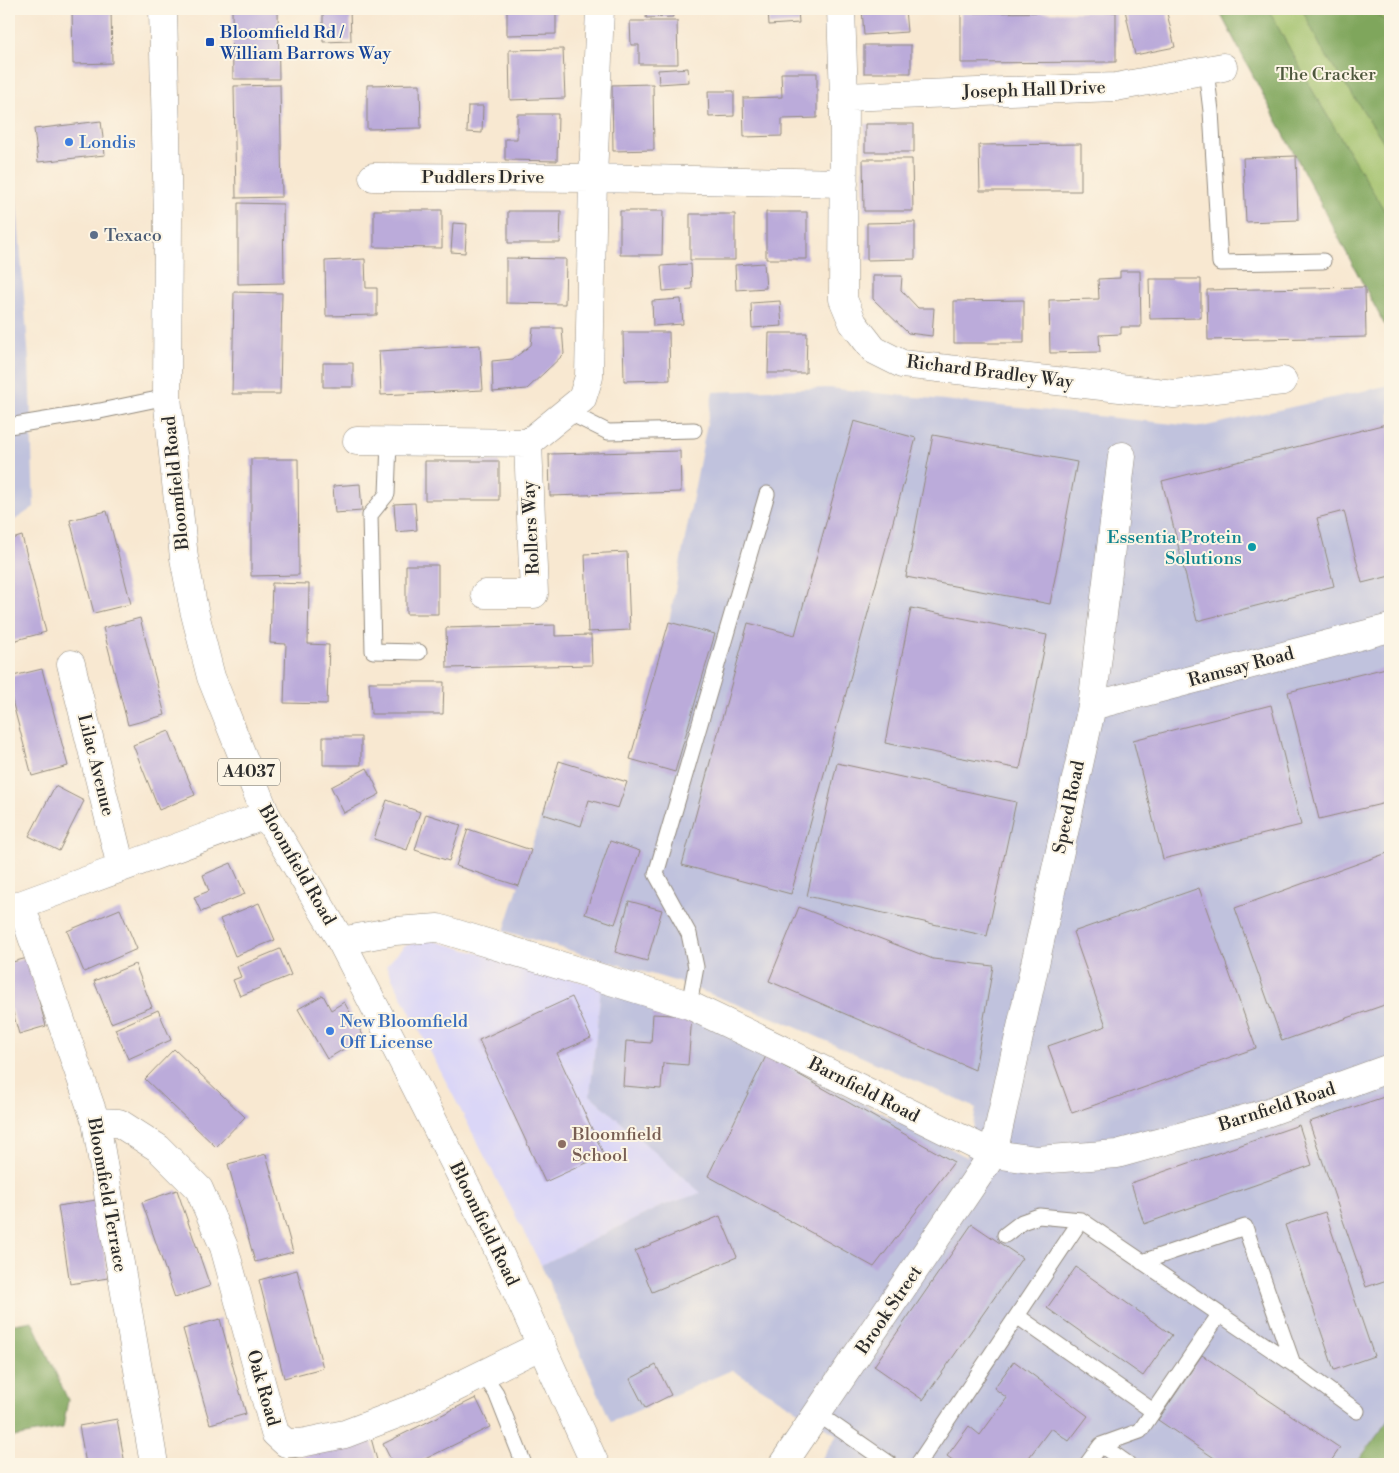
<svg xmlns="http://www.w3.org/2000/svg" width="1399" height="1473" viewBox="0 0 1399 1473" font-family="'Libre Bodoni',serif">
  <rect width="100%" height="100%" fill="#fcf5e5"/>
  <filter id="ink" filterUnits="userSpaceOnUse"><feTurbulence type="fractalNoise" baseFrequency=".02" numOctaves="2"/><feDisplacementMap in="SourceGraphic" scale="10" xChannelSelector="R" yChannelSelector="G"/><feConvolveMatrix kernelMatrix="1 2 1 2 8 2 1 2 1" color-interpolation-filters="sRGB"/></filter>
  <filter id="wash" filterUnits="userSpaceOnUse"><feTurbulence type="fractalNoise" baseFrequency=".0096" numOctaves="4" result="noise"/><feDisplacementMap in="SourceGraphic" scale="20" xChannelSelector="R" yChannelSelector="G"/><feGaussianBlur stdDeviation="1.12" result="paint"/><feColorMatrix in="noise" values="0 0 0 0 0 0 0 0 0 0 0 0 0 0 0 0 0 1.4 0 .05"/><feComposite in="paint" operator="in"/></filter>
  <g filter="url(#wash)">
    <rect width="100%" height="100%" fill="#f8e8d1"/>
    <path fill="#dad6f7" d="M428 939 601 987 590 1095 702 1193 662 1206 541 1265 386 966 404 946Z"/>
    <path fill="#c0c2dd" d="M9 99 29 361 34 507 9 524Z
      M1390 385V1418L1355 1464H818L837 1435 732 1370 611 1422 541 1265 662 1206 701 1193 590 1095 601 987 701 1020 967 1157 976 1108 784 1022 678 982 504 931 559 761 627 782 630 759 669 622 713 392 829 388 1202 427Z"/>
    <path fill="#9fbf68" stroke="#65754a" d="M1218 9H1390V335Z"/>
    <path fill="#7fa65c" stroke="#556844" d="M1218 9H1268L1315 95 1390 220V335Z
      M1302 9H1368L1390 24V151L1323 51Z
      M32 1321 68 1400 63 1428 9 1438V1325Z
      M1390 1418V1464H1355H1356Z"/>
    <g id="blocks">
      <path fill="#bbabda" d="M72 9H111L112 63 73 64Z
        M232 9H278L279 79H233Z
        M323 9H350L351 41 323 42Z
        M507 9H556V34L507 35Z
        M647 9H672L673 17 646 18Z
        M768 9H798L799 23 769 25Z
        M862 9H905L907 32 864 35Z
        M1129 9H1166L1175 47 1135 55 1125 10Z
        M1116 12V62L961 63V13Z
        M630 21H677L678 64H639V45H631Z
        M864 45H911V73H864Z
        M563 49 565 98 510 100 509 50Z
        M688 68 689 82 659 84 658 70Z
        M781 73H817V118L782 119V136L744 137 743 98 782 97Z
        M420 84 421 128 367 129V85Z
        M653 84 654 150 613 151 612 85Z
        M280 85 282 197 236 198 234 86Z
        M708 91H734V116L709 117Z
        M468 106H483L482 133 467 132Z
        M517 114H558L557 161 505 160V139H517Z
        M101 121 105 155 38 162 34 129Z
        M865 124H914V152H865Z
        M1081 144V191H980L979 145Z
        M1296 156 1298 220 1246 222 1243 158Z
        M863 159H912L913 211H864Z
        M238 203 283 204 284 283 238 284Z
        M374 210H442V248L374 247Z
        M508 211H561L560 243H508Z
        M620 211H663L662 255H620Z
        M766 212H807V259H766Z
        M690 214H735V260H690Z
        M915 222V259L867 260V223Z
        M453 223 467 224 465 253 451 252Z
        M506 258 566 259 565 304 506 303Z
        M365 259 366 288H377V315L326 316 325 261Z
        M764 263 766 288 736 290 735 265Z
        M691 264 692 289 663 291 661 266Z
        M1120 271H1140L1141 327H1121V334L1099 335 1100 352 1050 353 1049 300 1099 299 1098 279 1120 278Z
        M873 276H902L901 290 918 308H934L932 336 908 333 873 299Z
        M1149 279H1201V318L1150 319Z
        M1365 287 1366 337 1208 340 1207 290Z
        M234 292 282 293 280 394H232Z
        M681 299 683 324 653 326 652 301Z
        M1024 300V343H954V301Z
        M780 301 782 326 752 328 751 303Z
        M533 328H562L564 354 527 389 493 392 492 361 513 359 531 345Z
        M623 332H669L670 380 624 381Z
        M769 333H807L806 373H768Z
        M480 345 483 390 381 395 379 351Z
        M323 363H353V387H323Z
        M854 421 916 438 791 894 682 865 748 623 795 635Z
        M1390 423V576L1362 583 1344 511 1317 518 1334 586 1197 621 1162 481Z
        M933 435 1077 462 1050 604 906 577Z
        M680 451 681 492 550 496 549 454Z
        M251 459H298L299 575 251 576Z
        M425 461H499V500H425Z
        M360 484 362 511 335 513 333 486Z
        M415 503 417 530 396 532 394 504Z
        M107 511 131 604 94 613 70 520Z
        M22 536 46 632 9 642V540Z
        M627 552 630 630 588 632 585 554Z
        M406 565H438V614H406Z
        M272 583 309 584 308 644 329 645 327 704 284 703 286 644 270 643Z
        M911 608 1047 635 1020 769 885 743Z
        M140 618 165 715 128 725 103 628Z
        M669 622 715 634 675 772 630 759Z
        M555 625V636L591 635 592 665 447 668 446 628Z
        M1390 667V802L1319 819 1288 692Z
        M42 669 68 766 32 776 9 689V677Z
        M369 682H444L443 714H371Z
        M1271 705 1301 825 1163 859 1133 740Z
        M169 731 195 795 159 810 133 745Z
        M323 737H361V765H323Z
        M559 761 627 782 618 808 589 800 581 826 543 814Z
        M837 763 1016 802 987 936 807 896Z
        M367 768 380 794 344 813 331 787Z
        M55 786 84 801 59 851 29 836Z
        M387 800 420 812 407 850 374 839Z
        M426 814 461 825 449 861 415 850Z
        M468 829 531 850 519 886 456 866Z
        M610 841 640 851 615 924 585 914Z
        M1390 852V1003L1282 1041 1235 908Z
        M231 863 245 894 201 912 194 897 209 891 203 875Z
        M1199 888 1256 1048 1072 1113 1048 1046 1106 1026 1073 932Z
        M629 901 662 910 647 961 615 952Z
        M259 903 275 940 235 956 220 919Z
        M799 907 933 959 993 966 975 1070 769 981Z
        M120 909 137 949 84 972 67 931Z
        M280 949 291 975 240 996 233 980 241 977 237 967Z
        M27 958 46 1026 19 1034 12 1009 9 1010V963Z
        M135 964 152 1007 111 1023 94 981Z
        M323 995 331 1010 344 1002 364 1037 327 1059 298 1009Z
        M572 997 591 1038 557 1053 604 1155 545 1182 479 1040Z
        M158 1010 171 1040 128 1059 115 1029Z
        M653 1014 692 1016 688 1065 663 1063 661 1089 623 1086 626 1041 651 1043Z
        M174 1049 245 1117 216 1147 145 1079Z
        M766 1056 954 1162 874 1267 708 1176Z
        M1390 1095V1279L1366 1287 1309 1122Z
        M1299 1125 1312 1165 1144 1224 1131 1183Z
        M266 1154 293 1252 255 1262 228 1164Z
        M177 1190 210 1286 175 1298 142 1202Z
        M96 1200 108 1278 70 1284 58 1206Z
        M1325 1212 1374 1356 1334 1370 1285 1225Z
        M720 1216 737 1257 652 1292 635 1251Z
        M972 1224 1022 1258 923 1400 874 1366Z
        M1076 1267 1172 1335 1143 1376 1047 1308Z
        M297 1270 323 1368 284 1378 259 1280Z
        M220 1319 246 1414 210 1424 183 1329Z
        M1202 1355 1340 1448 1329 1464H1223L1158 1420Z
        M1014 1361 1088 1416 1069 1441 1051 1428 1024 1464H958L947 1456 969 1426 980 1435 1007 1398 994 1388Z
        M656 1365 671 1395 645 1408 630 1379Z
        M476 1398 490 1427 415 1464H393L383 1444Z
        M117 1419 125 1464H86L79 1426Z
        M371 1438 378 1464H278V1462Z"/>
    </g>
  </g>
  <g filter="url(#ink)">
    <use href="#blocks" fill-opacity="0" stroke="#928a7e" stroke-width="1"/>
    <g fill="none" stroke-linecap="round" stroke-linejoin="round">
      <g stroke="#928a7e" stroke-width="17">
        <path id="lane" d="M1206 70 1211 111 1220 263 1323 261
          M566 411 608 432 694 430
          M9 426 100 411 167 397
          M389 442 387 494 370 515 373 651 419 652
          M689 1005 696 967 689 934 656 874 767 494
          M1005 1235 1022 1222 1039 1216 1081 1220
          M1142 1262 1245 1227 1293 1364
          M1017 1316 1153 1411
          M483 1374 496 1393 524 1464
          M818 1414 890 1464
          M1101 1445 1128 1464
          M918 1464 1081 1220 1293 1364 1357 1411
          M1087 1464 1101 1445 1140 1431 1219 1315"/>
      </g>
      <g stroke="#928a7e" stroke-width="29">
        <path id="street" d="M841 9 844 97 843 299 853 323 874 350 902 364 1174 394 1283 381
          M844 97 1116 87 1223 67
          M373 177 593 178 844 183
          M357 441 528 443 582 399 589 377 593 178 600 9
          M485 594H534L528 443
          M71 664 121 867
          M1092 706 1390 628
          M21 905 96 1122 154 1464
          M9 909 266 815
          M341 941 395 931 438 928 689 1005 789 1053 993 1154 1037 1160 1117 1154 1263 1114 1390 1068
          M96 1122 119 1123 158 1148 199 1189 224 1247 275 1433 286 1443H301L345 1434 416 1407 542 1345
          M783 1464 993 1154 1092 706 1122 456"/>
      </g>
      <g stroke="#928a7e" stroke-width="29">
        <path id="primary" d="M163 9 168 218 167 397 184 558 194 610 211 677 266 815 341 941 416 1087 491 1235 595 1464"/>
      </g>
      <use href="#lane" stroke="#fff" stroke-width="15"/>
      <use href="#street" stroke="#fff" stroke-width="28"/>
      <use href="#primary" stroke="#fff" stroke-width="28"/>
    </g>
  </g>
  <rect fill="#1a4fb4" stroke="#fcf5e5" stroke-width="2" x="205" y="37" width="10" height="10" rx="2.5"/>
  <g fill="#3f7fe0" stroke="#fcf5e5" stroke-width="2">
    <circle cx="69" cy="142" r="5"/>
    <circle cx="330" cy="1031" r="5"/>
  </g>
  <circle fill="#5c6f8a" stroke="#fcf5e5" stroke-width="2" cx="94" cy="235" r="5"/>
  <circle fill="#0f9aa8" stroke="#fcf5e5" stroke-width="2" cx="1252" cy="547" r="5"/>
  <circle fill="#8d6e63" stroke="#fcf5e5" stroke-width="2" cx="562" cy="1144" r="5"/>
  <g text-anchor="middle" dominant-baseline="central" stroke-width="4" stroke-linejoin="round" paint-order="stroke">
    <rect fill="#fcf5e5" stroke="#6a6863" stroke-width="1" x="218" y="758.5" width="62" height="27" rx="4"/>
    <g font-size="16" font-weight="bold" fill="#2b2b2b">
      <text x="249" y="772">A4037</text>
    </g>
    <g font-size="18" fill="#164399" stroke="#fcf5e5" text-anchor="start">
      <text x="220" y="32">Bloomfield Rd /<tspan x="220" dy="21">William Barrows Way</tspan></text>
    </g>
    <g font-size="18" fill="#4e573d" stroke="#fcf5e5">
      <text x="1326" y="74">The Cracker</text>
    </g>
    <g font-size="18" fill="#2b2b2b" stroke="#fcf5e5">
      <text transform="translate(1034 90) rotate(-2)">Joseph Hall Drive</text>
      <text x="483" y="177">Puddlers Drive</text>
      <text transform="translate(990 372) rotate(7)">Richard Bradley Way</text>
      <text transform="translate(176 483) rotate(-96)">Bloomfield Road</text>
      <text transform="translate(531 528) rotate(-93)">Rollers Way</text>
      <text transform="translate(1241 667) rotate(-15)">Ramsay Road</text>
      <text transform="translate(96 765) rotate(76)">Lilac Avenue</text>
      <text transform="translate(1069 807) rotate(-78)">Speed Road</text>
      <text transform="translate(297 865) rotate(60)">Bloomfield Road</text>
      <text transform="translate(864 1090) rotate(27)">Barnfield Road</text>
      <text transform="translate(1277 1107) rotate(-18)">Barnfield Road</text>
      <text transform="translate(107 1195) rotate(80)">Bloomfield Terrace</text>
      <text transform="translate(484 1224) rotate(64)">Bloomfield Road</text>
      <text transform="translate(889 1310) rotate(-56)">Brook Street</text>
      <text transform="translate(263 1388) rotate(74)">Oak Road</text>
    </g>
    <g font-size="18" fill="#366cbe" stroke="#fcf5e5" text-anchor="start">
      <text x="79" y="142">Londis</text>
      <text x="340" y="1021">New Bloomfield<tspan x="340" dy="21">Off License</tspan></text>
    </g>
    <g font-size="18" fill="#4e5e75" stroke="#fcf5e5" text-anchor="start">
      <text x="104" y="235">Texaco</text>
    </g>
    <g font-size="18" fill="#0d838f" stroke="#fcf5e5" text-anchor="end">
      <text x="1242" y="537">Essentia Protein<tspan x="1242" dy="21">Solutions</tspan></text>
    </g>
    <g font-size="18" fill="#785e54" stroke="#fcf5e5" text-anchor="start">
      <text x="572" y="1134">Bloomfield<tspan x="572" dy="21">School</tspan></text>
    </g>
  </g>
  <rect width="1399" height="1473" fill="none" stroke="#fcf5e5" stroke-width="30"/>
</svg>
